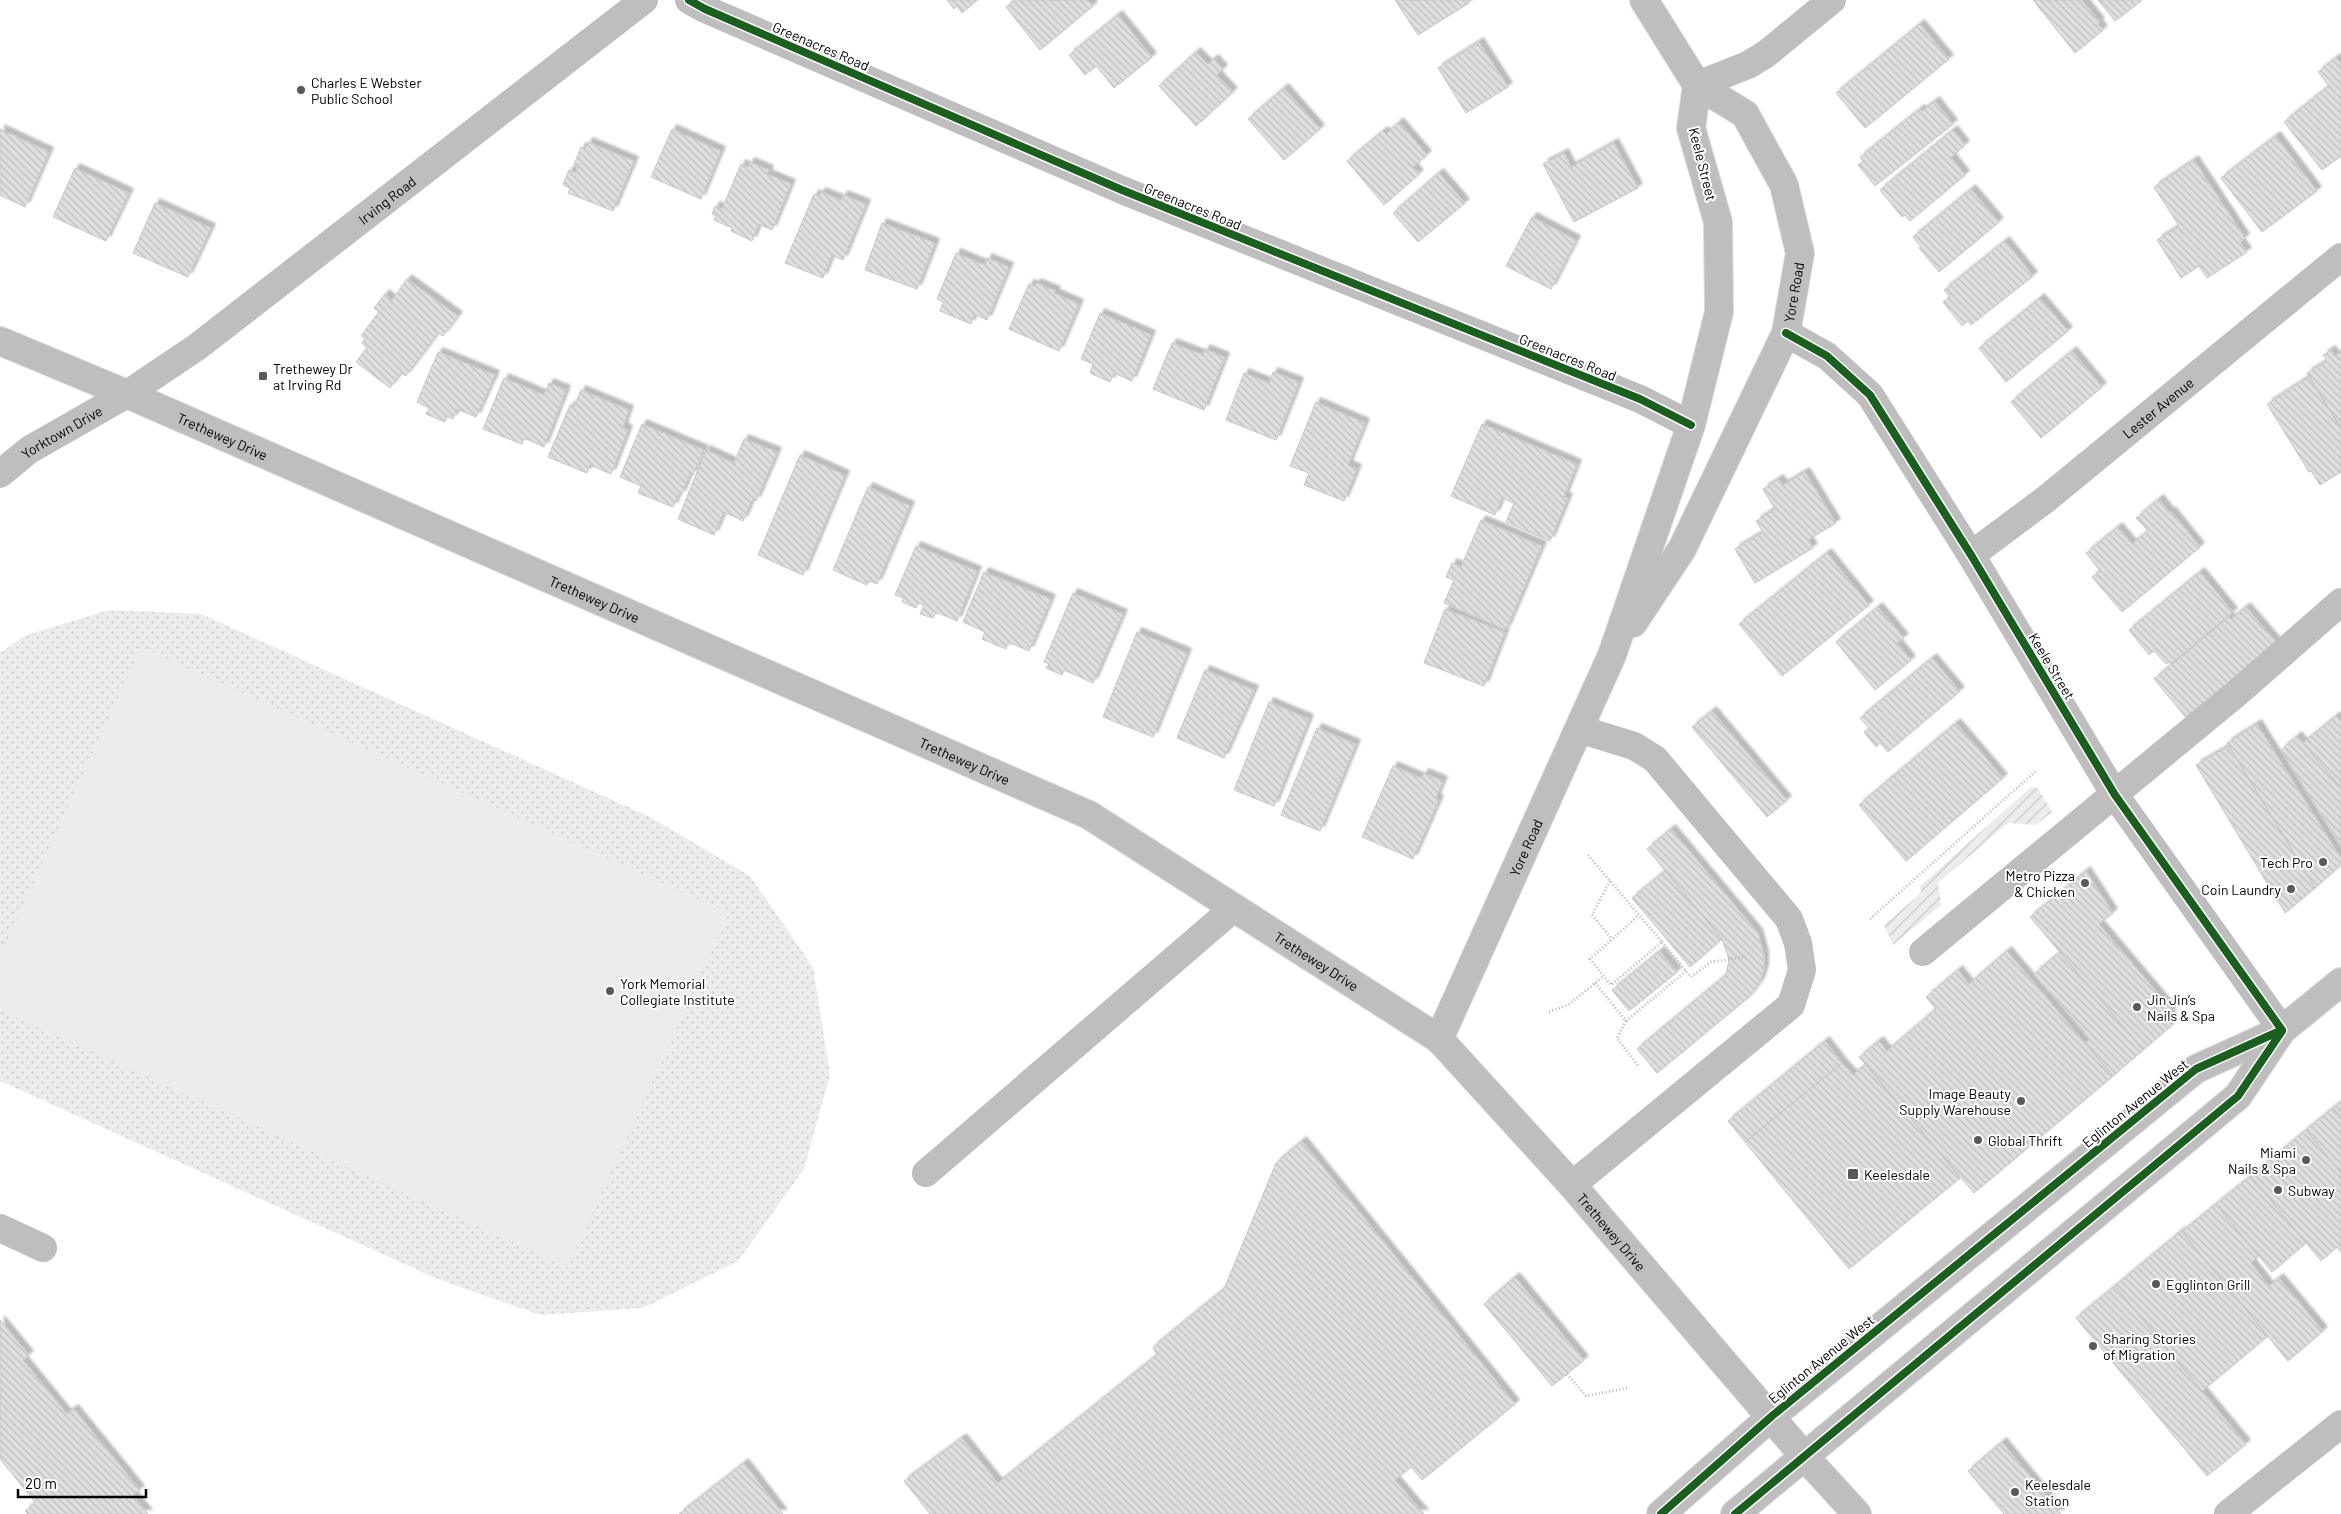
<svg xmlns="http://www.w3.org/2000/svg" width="2341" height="1514" viewBox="0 0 2341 1514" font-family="Barlow,sans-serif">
  <defs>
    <pattern id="grass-dots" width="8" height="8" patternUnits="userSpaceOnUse" patternTransform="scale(1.25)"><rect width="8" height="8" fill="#ececec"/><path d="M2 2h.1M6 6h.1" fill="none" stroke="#c9c9c9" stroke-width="1.8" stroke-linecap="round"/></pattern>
    <pattern id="garden-furrows" width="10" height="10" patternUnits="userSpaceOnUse" patternTransform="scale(1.25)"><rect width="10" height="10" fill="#ececec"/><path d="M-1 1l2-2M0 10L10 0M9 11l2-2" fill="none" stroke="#c9c9c9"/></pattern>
    <pattern id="building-back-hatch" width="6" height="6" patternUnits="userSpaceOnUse" patternTransform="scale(1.25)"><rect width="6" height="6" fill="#dfdfdf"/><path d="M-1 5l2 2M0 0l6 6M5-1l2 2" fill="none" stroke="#bebebe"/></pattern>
    <filter id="shadow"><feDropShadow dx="4.5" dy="-4.5" stdDeviation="1" flood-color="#0004"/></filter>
  </defs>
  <rect width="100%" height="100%" fill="#fff"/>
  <path fill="url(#grass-dots)" d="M110 610 201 614 650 817 750 876 813 967 830 1075 804 1169 738 1261 643 1308 540 1315 440 1280 0 1081V653L26 635Z"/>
  <path fill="url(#garden-furrows)" d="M2031 787 2038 788 2052 812 2036 825 2008 823 1938 883 1941 905 1893 945 1884 925 1921 893 1920 886Z"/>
  <path fill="#ececec" d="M141 647 729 913 568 1267 0 1010V956Z"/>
  <path fill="url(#building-back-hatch)" stroke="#c7c7c7" filter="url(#shadow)" d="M947 0H977L962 13 957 6 954 9Z
    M1015 0H1088L1093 6 1040 50 1006 7Z
    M1395 0H1467L1469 3 1418 35Z
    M2033 0H2082L2100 22 2098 24 2103 30 2075 53Z
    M2098 0H2140L2141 1 2115 21Z
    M1118 15 1152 57 1114 88 1096 66 1085 75 1069 55Z
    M1920 24 1949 59 1865 128 1836 93Z
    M1479 42 1508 87 1466 113 1438 68Z
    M1196 52 1208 64 1214 59 1223 69 1217 75 1233 92 1196 126 1159 86Z
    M2336 58 2341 64V156L2322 170 2284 122 2329 86 2318 72Z
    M1284 88 1320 129 1284 160 1248 119Z
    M1935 101 1953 124 1875 186 1858 165 1863 161 1860 157 1920 109 1922 111Z
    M1399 122 1427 155 1413 167 1419 174 1384 205 1347 161 1383 131 1386 134Z
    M0 129 49 152 25 207 0 195Z
    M672 129 721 151 701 199 651 177Z
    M1953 130 1965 145 1951 157 1965 175 1910 221 1905 215 1902 217 1880 190Z
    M2276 136 2317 191 2262 232 2221 178Z
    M588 142 634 161 613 211 568 193 570 188 563 185 569 170 576 173 578 166 574 165 581 147 585 149Z
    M1614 143 1638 188 1574 222 1543 164 1564 153 1571 167Z
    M2194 160 2245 238 2240 242 2247 252 2207 278 2199 266 2181 278 2157 240 2179 226 2154 187Z
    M750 162 769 170 767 174 791 184 772 230 759 224 752 241 731 231 732 228 714 220 716 216 712 214 715 206 722 209 741 164 748 167Z
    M75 168 129 193 106 241 53 217Z
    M1439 173 1465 203 1418 242 1393 213Z
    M1971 189 1999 222 1939 272 1919 248 1921 247 1913 237Z
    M821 192 841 200 843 195 866 204 843 260 832 255 823 278 785 263 814 194 819 196Z
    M155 203 211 228 188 277 133 253Z
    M1532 217 1576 240 1551 289 1506 266Z
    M882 223 935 243 917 289 865 270Z
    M2005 241 2033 276 1971 325 1968 321 1962 326 1943 302 1950 297 1944 290Z
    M956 253 985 265 987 258 1009 267 987 320 974 314 971 324 940 311 943 302 937 299Z
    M407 279 458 316 443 336 438 333 406 376 401 373 390 388 356 362 367 348 362 343 365 338 361 336 379 312 374 308 385 294 392 300Z
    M1036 283 1056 291 1054 293 1079 304 1059 351 1009 329 1029 284 1035 286Z
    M2040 298 2068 331 2006 382 1979 348Z
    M1100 313 1151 335 1132 381 1114 373 1110 382 1090 373 1093 364 1081 359Z
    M1172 343 1203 355 1205 349 1225 357 1204 410 1153 389Z
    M2331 350 2335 356 2341 352V427L2307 373 2327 361 2323 355Z
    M2072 351 2102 387 2041 438 2011 402Z
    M438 352 495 375 476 417 457 409 453 419 447 416 445 422 426 414 429 408 417 402Z
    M1273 372 1299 382 1276 440 1226 420 1244 373 1269 383Z
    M2309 377 2341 429V472L2320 485 2311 471 2309 472 2267 404Z
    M504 378 544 395 549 383 566 390 544 447 524 438 522 444 483 429Z
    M581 390 629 410 623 427 628 430 611 474 590 465 587 473 548 457 570 405 574 407Z
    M1316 402 1365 423 1348 465 1357 469 1344 501 1304 485 1309 473 1290 466Z
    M642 424 704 450 693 475 690 474 681 495 679 494 673 507 638 493 641 486 620 477Z
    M1482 424 1577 464 1564 497 1568 498 1550 541 1506 522 1514 503 1502 498 1495 515 1451 496Z
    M744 439 777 452 756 501 752 500 743 521 724 512 714 535 678 519 706 450 734 463Z
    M800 455 845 475 803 575 758 555Z
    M1805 472 1836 523 1808 540 1813 548 1755 583 1735 549 1763 532 1756 521 1775 509 1763 489 1779 479 1783 485Z
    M868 487 910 506 877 584 869 581 867 585 833 570Z
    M2159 499 2170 513 2171 511 2200 547 2122 612 2092 577 2100 571 2086 553 2118 527 2132 544 2148 531 2136 518Z
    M1481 520 1542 546 1506 630 1444 603 1454 580 1446 577 1452 563 1461 567Z
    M916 546 977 571 957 621 936 612 933 618 920 614 924 605 919 603 916 608 902 602 904 598 895 595Z
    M1827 553 1869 605 1782 676 1739 624Z
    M984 572 1051 599 1029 651 1008 642 1006 649 982 639 985 632 963 622Z
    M2200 572 2233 612 2171 664 2169 662 2166 664 2154 651 2149 655 2129 630Z
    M1073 593 1123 614 1093 683 1064 670 1062 675 1046 668 1049 664 1044 662Z
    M1878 607 1904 638 1897 643 1911 660 1875 690 1836 642Z
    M2246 607 2277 643 2188 720 2154 679 2229 617 2231 619Z
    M1445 609 1505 632 1484 686 1424 663Z
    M1137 632 1187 653 1153 737 1103 717Z
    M1932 658 1960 691 1888 752 1880 743 1876 747 1864 732 1869 728 1860 718Z
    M1205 670 1254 690 1224 758 1177 738Z
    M1269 702 1309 719 1274 806 1234 790Z
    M1712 711 1787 800 1767 817 1692 727Z
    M2336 716 2341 722V788L2303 743Z
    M1956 723 2003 778 1906 861 1859 805Z
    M2257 724 2341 858V865L2315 888 2227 743Z
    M1317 728 1356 744 1320 831 1281 815Z
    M2297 736 2341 788V846L2281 750Z
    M2229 746 2315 888 2285 913 2196 765Z
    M1393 766 1421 778 1424 773 1443 781 1436 798 1439 800 1413 859 1362 837Z
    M1671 829 1758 933 1764 955V969L1760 982 1749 997 1657 1073 1637 1049 1726 975 1729 959 1722 939 1647 849Z
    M1665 871 1722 939 1690 967 1632 898Z
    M2086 871 2113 913 2099 924 2171 1009 2170 1027 2143 1050 2030 917Z
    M1660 951 1677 972 1629 1011 1612 990Z
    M2007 951 2113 1076 1974 1193 1859 1057 1879 1041 1887 1051 1936 1009 1926 997 1958 970 1969 984Z
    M2060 952 2143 1050 2113 1076 2085 1043 2090 1039 2034 974Z
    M1825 1041 1842 1063 1745 1142 1728 1121Z
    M1842 1063 1853 1075 1866 1064 1960 1178 1849 1269 1745 1142Z
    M2341 1102V1118L2333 1108Z
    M2333 1108 2341 1118V1173L2306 1130Z
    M2306 1130 2341 1173V1252L2337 1247 2321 1261 2251 1176Z
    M1302 1141 1515 1404 1422 1480 1411 1467 1395 1480 1424 1514H930L904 1481 962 1438 998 1483 1157 1355 1153 1347 1224 1289 1276 1163Z
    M2251 1176 2306 1243 2272 1272 2216 1204Z
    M2216 1204 2258 1256 2251 1263 2269 1286 2279 1278 2323 1331 2288 1361 2182 1232Z
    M2181 1231 2268 1336 2202 1391 2115 1286Z
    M1515 1277 1584 1360 1552 1386 1484 1304Z
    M2115 1286 2246 1444 2207 1476 2076 1318Z
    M0 1320 29 1355 23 1360 67 1414 74 1409 140 1490 133 1495 148 1514H28L25 1511 35 1502 0 1459Z
    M2002 1442 2061 1514H2004L1968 1471Z
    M744 1463 783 1514H679Z"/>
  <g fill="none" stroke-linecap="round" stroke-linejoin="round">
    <g stroke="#dbdbdb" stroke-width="30">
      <g id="major">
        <path id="s3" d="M0 341 127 394 1089 815 1439 1039 1572 1185 1804 1456 1857 1514"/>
        <path id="s4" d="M1633 623 1682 549 1786 333 1800 253 1784 185 1745 114 1697 85"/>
        <path id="s5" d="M1439 1039 1612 655 1691 425 1719 312 1718 222 1691 128 1697 85 1644 0"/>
        <path d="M1661 1514 1772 1416 2196 1069 2282 1030 2341 982"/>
        <path d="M1735 1514 2238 1096 2282 1030"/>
      </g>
    </g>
    <path stroke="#b9b9b9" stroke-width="3" stroke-dasharray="1 2.5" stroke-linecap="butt" d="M1588 855 1662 942 1611 985 1590 959 1639 915
      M1610 881 1592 915 1612 939
      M1870 919 2037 770
      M1662 942 1691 977 1711 962 1746 957
      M1595 983 1626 1021 1617 1038 1639 1067
      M1549 1012 1568 1005 1604 976
      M1626 1021 1686 971
      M1567 1374 1586 1396 1627 1388"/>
    <g stroke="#bebebe" stroke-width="28">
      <path d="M689 0 705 9 1122 190 1640 399 1691 425"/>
      <path d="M1697 85 1748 65 1766 54 1832 0"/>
      <path d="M1786 333 1827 356 1870 395 1971 555 2115 795 2282 1030"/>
      <path id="s1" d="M0 474 29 450 127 394 197 347 644 0"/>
      <path id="s2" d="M1971 555 2046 499 2341 257"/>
      <path d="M1923 952 2237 693 2341 602"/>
      <path d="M926 1173 1234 908"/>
      <path d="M1572 1185 1791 1005 1802 970 1798 943 1789 919 1655 759 1634 746 1579 729"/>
      <path d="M0 1228 43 1248"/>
      <path d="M2228 1514 2341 1424"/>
    </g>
    <use href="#major" stroke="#bebebe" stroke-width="28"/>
    <g stroke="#fff" stroke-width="11">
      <path id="cycleway" d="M689 0 705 9 1122 190 1640 399 1691 425
        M1786 333 1827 356 1870 395 1971 555 2115 795 2282 1030
        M1661 1514 1772 1416 2196 1069 2282 1030
        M1735 1514 2238 1096 2282 1031"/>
    </g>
    <use href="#cycleway" stroke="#1b5e20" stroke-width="8"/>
  </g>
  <g fill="#595959" stroke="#fff" stroke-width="2">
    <circle cx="301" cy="90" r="5"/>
    <rect x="258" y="371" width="10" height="10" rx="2.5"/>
    <circle cx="2323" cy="862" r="5"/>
    <circle cx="2085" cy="883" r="5"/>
    <circle cx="2291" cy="889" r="5"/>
    <circle cx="610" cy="991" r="5"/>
    <circle cx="2137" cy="1007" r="5"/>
    <circle cx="2021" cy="1101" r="5"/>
    <circle cx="1978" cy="1140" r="5"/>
    <circle cx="2306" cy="1160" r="5"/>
    <rect x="1847" y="1168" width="12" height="12" rx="2.5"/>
    <circle cx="2278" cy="1190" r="5"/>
    <circle cx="2156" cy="1284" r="5"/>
    <circle cx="2093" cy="1346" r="5"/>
    <circle cx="2015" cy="1492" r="5"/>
  </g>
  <g text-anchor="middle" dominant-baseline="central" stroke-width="4" stroke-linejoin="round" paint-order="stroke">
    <g font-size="14" fill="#000" stroke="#fff">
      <text transform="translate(821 46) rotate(23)">Greenacres Road</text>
      <text transform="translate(1703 164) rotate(76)">Keele Street</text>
      <text stroke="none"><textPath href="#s1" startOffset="475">Irving Road</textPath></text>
      <text transform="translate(1193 206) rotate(22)">Greenacres Road</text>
      <text stroke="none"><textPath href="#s4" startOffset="370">Yore Road</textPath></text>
      <text transform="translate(1568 357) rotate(22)">Greenacres Road</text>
      <text stroke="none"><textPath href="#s2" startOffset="238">Lester Avenue</textPath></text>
      <text stroke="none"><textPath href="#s1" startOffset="75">Yorktown Drive</textPath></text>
      <text stroke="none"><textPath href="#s3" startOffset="242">Trethewey Drive</textPath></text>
      <text stroke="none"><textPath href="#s3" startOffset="648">Trethewey Drive</textPath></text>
      <text transform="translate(2052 666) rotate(59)">Keele Street</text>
      <text stroke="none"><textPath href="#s3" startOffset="1052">Trethewey Drive</textPath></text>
      <text stroke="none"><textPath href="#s5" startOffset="210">Yore Road</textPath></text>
      <text stroke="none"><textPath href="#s3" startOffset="1458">Trethewey Drive</textPath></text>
      <text transform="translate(2135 1103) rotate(-39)">Eglinton Avenue West</text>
      <text stroke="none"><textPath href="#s3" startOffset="1862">Trethewey Drive</textPath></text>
      <text transform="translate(1821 1359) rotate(-39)">Eglinton Avenue West</text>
    </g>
    <g font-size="14" fill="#000" stroke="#fff" text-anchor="start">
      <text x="311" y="82">Charles E Webster<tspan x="311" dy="16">Public School</tspan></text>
      <text x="273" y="368">Trethewey Dr<tspan x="273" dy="16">at Irving Rd</tspan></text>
      <text x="2313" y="862" text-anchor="end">Tech Pro</text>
      <text x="2075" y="875" text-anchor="end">Metro Pizza<tspan x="2075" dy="16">&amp; Chicken</tspan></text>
      <text x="2281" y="889" text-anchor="end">Coin Laundry</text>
      <text x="620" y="983">York Memorial<tspan x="620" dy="16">Collegiate Institute</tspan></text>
      <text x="2147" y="999">Jin Jin’s<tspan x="2147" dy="16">Nails &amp; Spa</tspan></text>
      <text x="2011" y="1093" text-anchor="end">Image Beauty<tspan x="2011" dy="16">Supply Warehouse</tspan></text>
      <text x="1988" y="1140">Global Thrift</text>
      <text x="2296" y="1152" text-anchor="end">Miami<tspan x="2296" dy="16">Nails &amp; Spa</tspan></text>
      <text x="1864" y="1174">Keelesdale</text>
      <text x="2288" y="1190">Subway</text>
      <text x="2166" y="1284">Egglinton Grill</text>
      <text x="2103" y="1338">Sharing Stories<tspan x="2103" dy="16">of Migration</tspan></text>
      <text x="2025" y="1484">Keelesdale<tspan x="2025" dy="16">Station</tspan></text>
    </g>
  </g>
  <path d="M18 1489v8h128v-8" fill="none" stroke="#000000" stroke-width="2.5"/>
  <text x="25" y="1489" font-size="15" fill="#000000" stroke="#ffffff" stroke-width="4" paint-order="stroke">20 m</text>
</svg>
